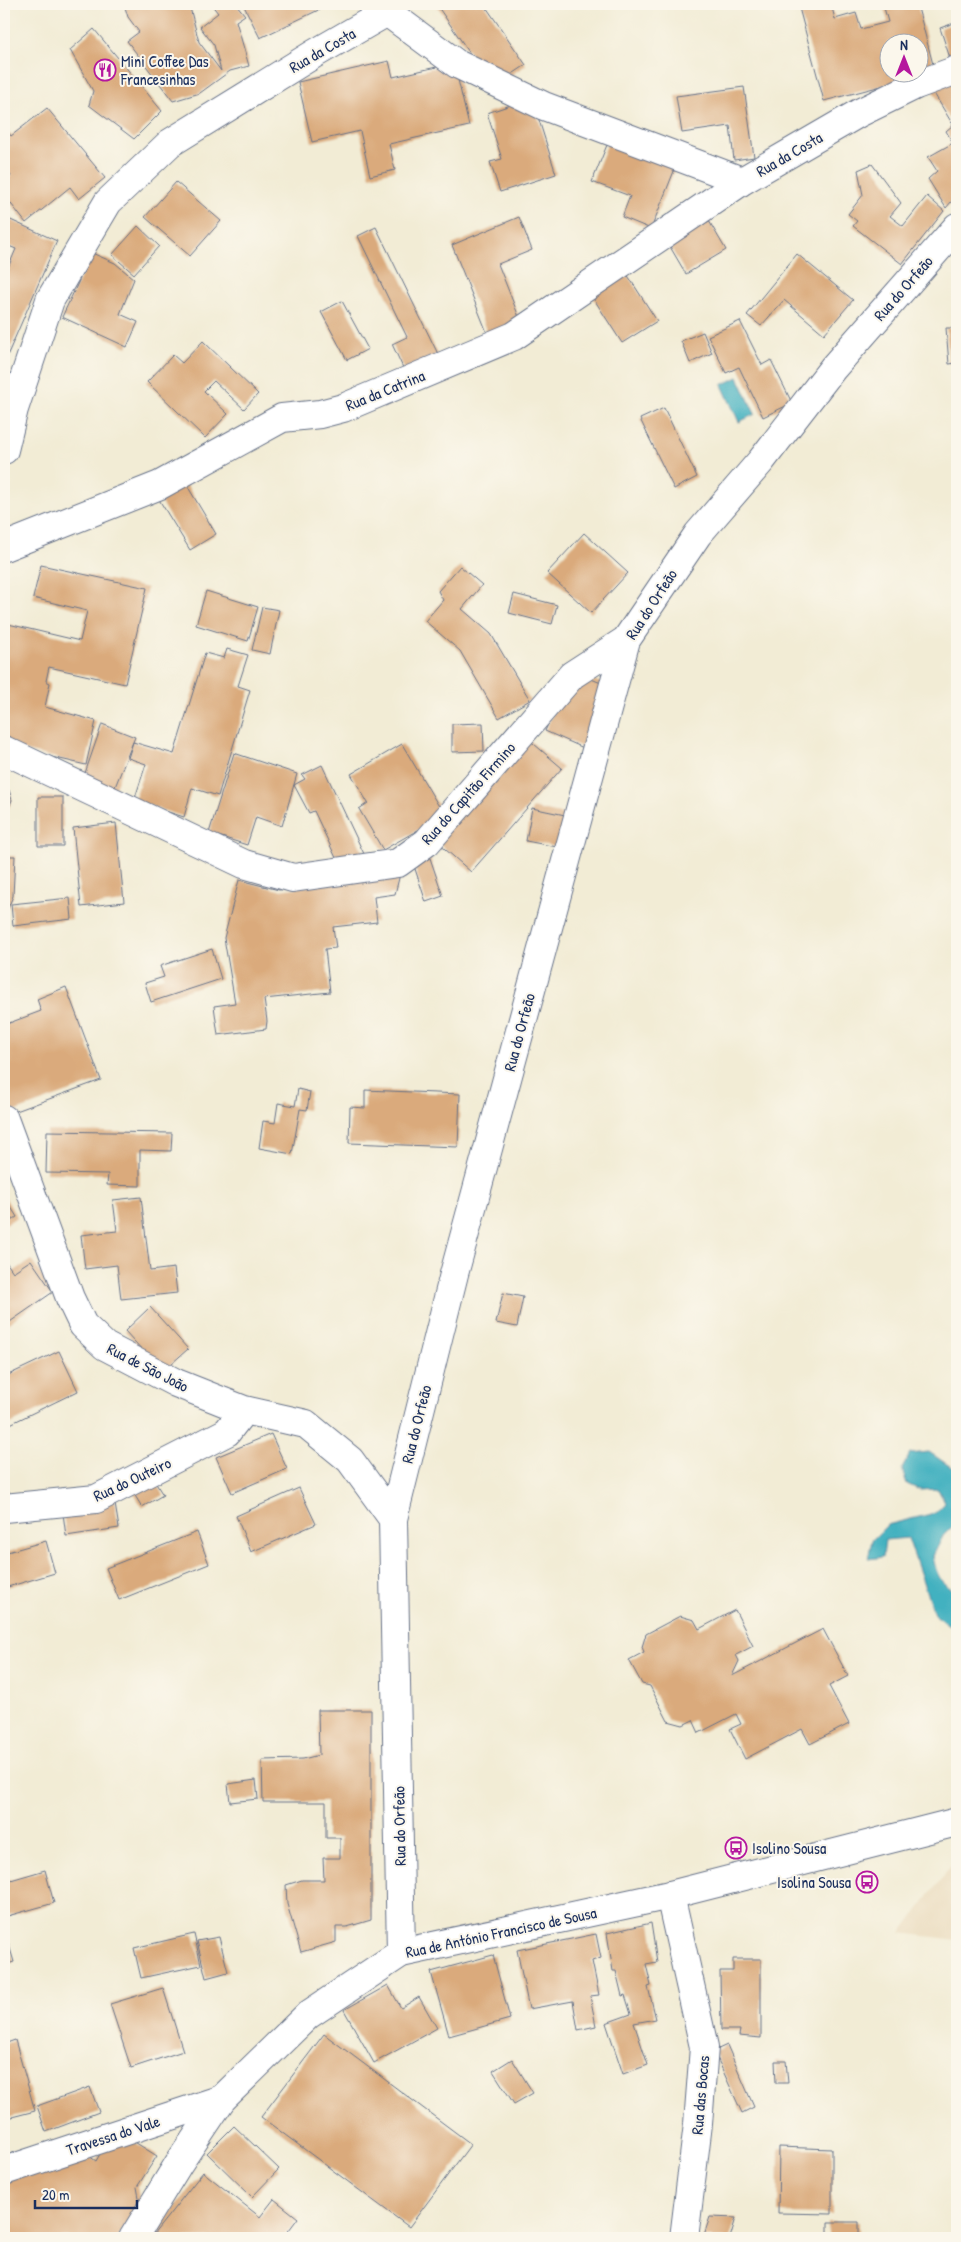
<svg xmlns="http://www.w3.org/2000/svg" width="961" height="2242" viewBox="0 0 961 2242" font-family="'Patrick Hand',sans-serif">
  <rect width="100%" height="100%" fill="#fbf7ec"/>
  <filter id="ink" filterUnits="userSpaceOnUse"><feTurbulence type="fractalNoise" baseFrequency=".02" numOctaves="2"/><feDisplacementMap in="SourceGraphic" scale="10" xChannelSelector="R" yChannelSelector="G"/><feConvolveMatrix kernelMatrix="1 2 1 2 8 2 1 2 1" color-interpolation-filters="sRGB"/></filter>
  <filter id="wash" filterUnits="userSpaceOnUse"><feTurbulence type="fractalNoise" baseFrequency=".0096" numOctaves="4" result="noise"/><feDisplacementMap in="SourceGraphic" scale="20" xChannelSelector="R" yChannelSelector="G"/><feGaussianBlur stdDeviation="1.12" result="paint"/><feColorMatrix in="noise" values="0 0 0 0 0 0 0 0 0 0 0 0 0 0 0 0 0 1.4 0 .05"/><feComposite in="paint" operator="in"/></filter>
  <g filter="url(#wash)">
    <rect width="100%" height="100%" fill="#f2ecd5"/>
    <path fill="#e9d9ba" d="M957 1858V1940L901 1933Z"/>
    <path fill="#43b1c0" stroke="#2f708f" d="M738 377 755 414 739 422 722 385Z
      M929 1452 957 1471V1522L943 1536 933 1556C936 1573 940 1585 957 1591V1625H949L934 1614 908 1538 885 1540 883 1557 868 1559 872 1540 887 1525 935 1513 945 1503 938 1489 920 1490 907 1484 902 1469 910 1454Z"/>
    <g id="blocks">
      <path fill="#daaa7c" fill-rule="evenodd" d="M124 4H189L199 42 221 71 214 45 200 27 218 13 211 4H236L245 15 236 21 249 66 230 71 200 93 173 101 127 41 139 32 128 17Z
        M243 4H331L260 38Z
        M436 4H484L526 65 493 87Z
        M798 4H831L835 19 856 13 861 29 888 22 883 4H917L935 72 824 101ZM888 42H918V72H888Z
        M957 22V58L951 61 940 28Z
        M94 29 162 111 134 139 89 105 93 91 70 50Z
        M389 61 393 77 454 63 469 126 389 144 395 170 370 176 360 131 312 142 298 82Z
        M957 77V195L946 208 928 179 937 171 928 157 953 143 946 131 953 125 929 85Z
        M744 87 754 157 734 160 730 126 682 133 676 96Z
        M532 98 556 174 500 192 490 162 502 159 487 113Z
        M47 108 105 178 79 199 70 187 26 223 4 195V182L11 176 4 167V127L11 136Z
        M609 140 676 166 651 229 622 217 630 196 592 182Z
        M872 164 901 203 890 216 903 226 927 196 944 211 902 264 853 226 857 221 848 214 863 195 858 170Z
        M176 182 221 221 190 256 145 217Z
        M4 217 57 241 4 363V268L7 270 16 249 4 244Z
        M519 217 532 250 498 264 521 322 488 335 452 245Z
        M709 221 726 250 686 274 669 245Z
        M138 226 159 246 134 274 112 255Z
        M376 227 438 354 404 370 392 344 407 337 358 236Z
        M92 253 115 263 134 279 120 314 138 322 127 347 62 317Z
        M797 254 853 300 824 334 784 300 761 326 747 315Z
        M625 271 657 321 622 343 590 293Z
        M342 301 368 349 347 360 321 312Z
        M740 321 762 365 771 360 792 403 763 417 739 367 726 373 708 336Z
        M946 328H957V363L949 364Z
        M703 332 712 353 690 363 681 341Z
        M203 341 258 394 244 409 214 381 204 391 228 414 205 438 147 382 173 355 182 363Z
        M664 408 697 477 674 489 640 419Z
        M185 482 216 534 190 550 158 498Z
        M584 533 628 573 591 613 547 573Z
        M41 565 147 588 125 684 49 667 46 681 50 683 45 707 96 721 86 765 4 746V623L80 641 87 611 33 598Z
        M460 566 482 585 462 609 491 634 530 700 499 718 460 651 425 621 443 600 438 591Z
        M206 591 258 607 248 641 196 625Z
        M514 594 557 605 552 624 509 613Z
        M262 607 279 610 270 654 252 650Z
        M227 649 248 655 238 686 250 690 218 796 192 788 184 817 134 801 146 764 128 758 133 742 174 754 205 653 224 658Z
        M572 671 613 688 586 749 545 731Z
        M483 723 484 751 452 752V724Z
        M102 724 135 737 113 792 83 779Z
        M527 738 562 768 471 872 437 842Z
        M402 744 444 815 383 850 359 809 368 803 351 774Z
        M234 753 297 774 282 826 256 817 247 845 209 833Z
        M322 765 365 856 337 860 314 811 309 813 294 785 305 779 302 775Z
        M4 788 9 790 12 800 4 819Z
        M38 797H63V846H38Z
        M532 808 565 815 557 847 526 841Z
        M116 823 124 902 81 907 73 828Z
        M4 856H15L13 896 8 908 4 909Z
        M430 858 443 896 426 902 413 863Z
        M400 874 395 894 374 897 377 922 333 927 336 948 325 949 330 992 264 999 267 1021 266 1029 218 1035 214 1006 235 1003 224 938 239 880 279 890Z
        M70 898 72 919 13 926 11 904Z
        M212 949 221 979 151 1002 145 983 164 977 160 966Z
        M66 987 101 1080 8 1114 4 1101V1025L41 1011 37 999Z
        M298 1089 310 1092 307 1110 300 1109 292 1154 259 1148 263 1121 275 1123 278 1103 295 1106Z
        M365 1090 460 1094 458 1147 349 1143 350 1107 365 1108Z
        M47 1131 172 1133 171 1151 140 1150V1186L107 1185 108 1174 46 1173Z
        M4 1196 17 1217 4 1225Z
        M141 1197 150 1271 174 1268 177 1293 121 1299 117 1265 85 1269 81 1235 117 1231 113 1200Z
        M4 1259 13 1272 31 1260 53 1292 4 1326Z
        M503 1293 523 1297 517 1327 496 1323Z
        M150 1307 188 1349 162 1372 125 1331Z
        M59 1351 78 1391 4 1427V1377Z
        M271 1434 287 1469 232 1493 216 1457Z
        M152 1477 163 1495 142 1507 131 1489Z
        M299 1488 316 1524 251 1552 236 1516Z
        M114 1498 119 1528 66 1536 62 1506Z
        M197 1532 209 1564 119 1600 106 1568Z
        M46 1541 55 1573 4 1588V1553Z
        M735 1610 753 1646 736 1655 739 1661 732 1676 823 1629 848 1676 829 1686 849 1724 810 1744 802 1729 745 1759 730 1729 741 1724 736 1714 699 1733 693 1720 683 1725 668 1721 650 1686 642 1684 629 1660 644 1652 642 1647 646 1634 680 1616 694 1620 699 1629Z
        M318 1710H371V1920L347 1927H336V1942L301 1952 287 1904 286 1885 302 1880H324L323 1858H340V1838H326V1802H263L262 1760 303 1759 319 1755Z
        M256 1780 258 1799 230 1802 228 1784Z
        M45 1870 54 1903 4 1917V1882Z
        M651 1923 657 1962 646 1964 651 1986 648 1987 656 2019 634 2023 648 2065 623 2074 606 2023 631 2014 625 1995 622 1996 616 1971H613L607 1933Z
        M4 1928 14 1962 4 1965Z
        M194 1934 201 1965 141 1978 134 1948Z
        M596 1934 601 1958 592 1961 599 1995 590 1996 596 2026 578 2030 573 2001 529 2009 517 1950Z
        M219 1937 228 1972 206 1978 197 1941Z
        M493 1955 510 2019 449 2036 431 1972Z
        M733 1959H761V2038L739 2036 740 2030H721L720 1971H733Z
        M388 1985 401 2008 419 1997 437 2028 374 2063 344 2010Z
        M163 1988 183 2051 131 2068 110 2004Z
        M324 2034 471 2144 409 2227 261 2117Z
        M15 2040 35 2111 4 2119V2044Z
        M727 2045 754 2107 742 2113 714 2051Z
        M512 2059 533 2093 514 2104 493 2071Z
        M775 2061H786L788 2083H776Z
        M90 2087 99 2112 46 2132 37 2106Z
        M234 2126 279 2169 252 2197 207 2153Z
        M133 2141 157 2156 137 2187 140 2203 118 2238H4V2177L89 2156 96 2161 104 2147Z
        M779 2147 832 2149V2214L778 2213Z
        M203 2172 260 2217 274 2199 298 2218 283 2238H157L153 2235Z
        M710 2217 736 2218 730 2238H703Z
        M828 2222H859V2238H828Z"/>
    </g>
  </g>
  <g filter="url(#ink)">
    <use href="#blocks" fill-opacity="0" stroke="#667188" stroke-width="1"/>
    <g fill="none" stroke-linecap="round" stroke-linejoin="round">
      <g stroke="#667188" stroke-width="30">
        <path id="minor" d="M387 12 457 64 544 106 742 181
          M4 450 14 409 50 300 108 202 170 143 314 54 387 12
          M4 547 160 485 282 418 320 414 343 408 514 336 742 181 859 113 916 85 957 70
          M4 750 244 864 293 878 398 863 427 842 572 675 626 640
          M4 1119 70 1298 83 1325 105 1346 176 1383 244 1410 306 1424 350 1460 393 1519
          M4 1508 96 1499 227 1432 244 1410
          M670 1895 704 2047 698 2124 684 2238
          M401 1953 393 1519 454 1274 626 640 698 534 761 461 833 368 957 227
          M4 2171 222 2099"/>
      </g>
      <g stroke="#667188" stroke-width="30">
        <path id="tertiary" d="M133 2238 179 2163 222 2099 308 2015 401 1953 670 1895 957 1822"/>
      </g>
      <use href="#minor" stroke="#fff" stroke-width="28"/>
      <use href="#tertiary" stroke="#fff" stroke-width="28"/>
    </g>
  </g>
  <defs>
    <g id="restaurant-ring" transform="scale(1.125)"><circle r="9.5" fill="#fbf7ec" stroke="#b5179e" stroke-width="1.5"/><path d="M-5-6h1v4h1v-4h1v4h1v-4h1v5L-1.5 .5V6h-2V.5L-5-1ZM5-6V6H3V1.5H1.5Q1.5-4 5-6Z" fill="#b5179e"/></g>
    <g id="bus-ring" transform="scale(1.125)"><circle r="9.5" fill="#fbf7ec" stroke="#b5179e" stroke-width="1.5"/><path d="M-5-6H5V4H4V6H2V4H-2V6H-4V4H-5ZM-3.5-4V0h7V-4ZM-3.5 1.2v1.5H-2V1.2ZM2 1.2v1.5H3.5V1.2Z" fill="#b5179e"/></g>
  </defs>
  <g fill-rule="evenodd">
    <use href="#restaurant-ring" x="105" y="70"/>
    <use href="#bus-ring" x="736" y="1848"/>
    <use href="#bus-ring" x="867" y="1882"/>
  </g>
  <g text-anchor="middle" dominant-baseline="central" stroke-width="4" stroke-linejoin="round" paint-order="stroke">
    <g font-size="16" fill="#1b2f5e" stroke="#fbf7ec">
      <text transform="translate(322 50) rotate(-30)">Rua da Costa</text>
      <text transform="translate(789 154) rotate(-30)">Rua da Costa</text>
      <text transform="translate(903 288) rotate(-49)">Rua do Orfeão</text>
      <text transform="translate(385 390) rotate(-22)">Rua da Catrina</text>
      <text transform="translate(651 604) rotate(-57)">Rua do Orfeão</text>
      <text transform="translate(468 793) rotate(-48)">Rua do Capitão Firmino</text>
      <text transform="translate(519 1032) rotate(-75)">Rua do Orfeão</text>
      <text transform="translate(148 1367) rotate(27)">Rua de São João</text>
      <text transform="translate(416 1424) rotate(-76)">Rua do Orfeão</text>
      <text transform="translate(132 1479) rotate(-25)">Rua do Outeiro</text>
      <text transform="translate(399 1826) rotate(-91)">Rua do Orfeão</text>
      <text transform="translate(501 1932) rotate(-12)">Rua de António Francisco de Sousa</text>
      <text transform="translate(700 2095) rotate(-85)">Rua das Bocas</text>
      <text transform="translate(113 2135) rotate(-18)">Travessa do Vale</text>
    </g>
    <g font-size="16" fill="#1b2f5e" stroke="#fbf7ec" text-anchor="start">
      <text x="121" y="61">Mini Coffee Das<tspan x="121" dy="18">Francesinhas</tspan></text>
      <text x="752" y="1848">Isolino Sousa</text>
      <text x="851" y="1882" text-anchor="end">Isolina Sousa</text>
    </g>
  </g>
  <rect width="961" height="2242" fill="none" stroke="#fbf7ec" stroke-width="20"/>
  <g transform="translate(904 58)"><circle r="24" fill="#fbf7ec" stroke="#a1a7b3"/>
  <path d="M0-4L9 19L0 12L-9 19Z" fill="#b5179e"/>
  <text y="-8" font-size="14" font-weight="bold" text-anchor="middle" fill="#1b2f5e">N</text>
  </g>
  <path d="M35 2200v8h102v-8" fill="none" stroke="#1b2f5e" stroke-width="2.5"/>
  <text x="42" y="2200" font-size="15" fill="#1b2f5e" stroke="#fbf7ec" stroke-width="4" paint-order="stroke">20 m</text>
</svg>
